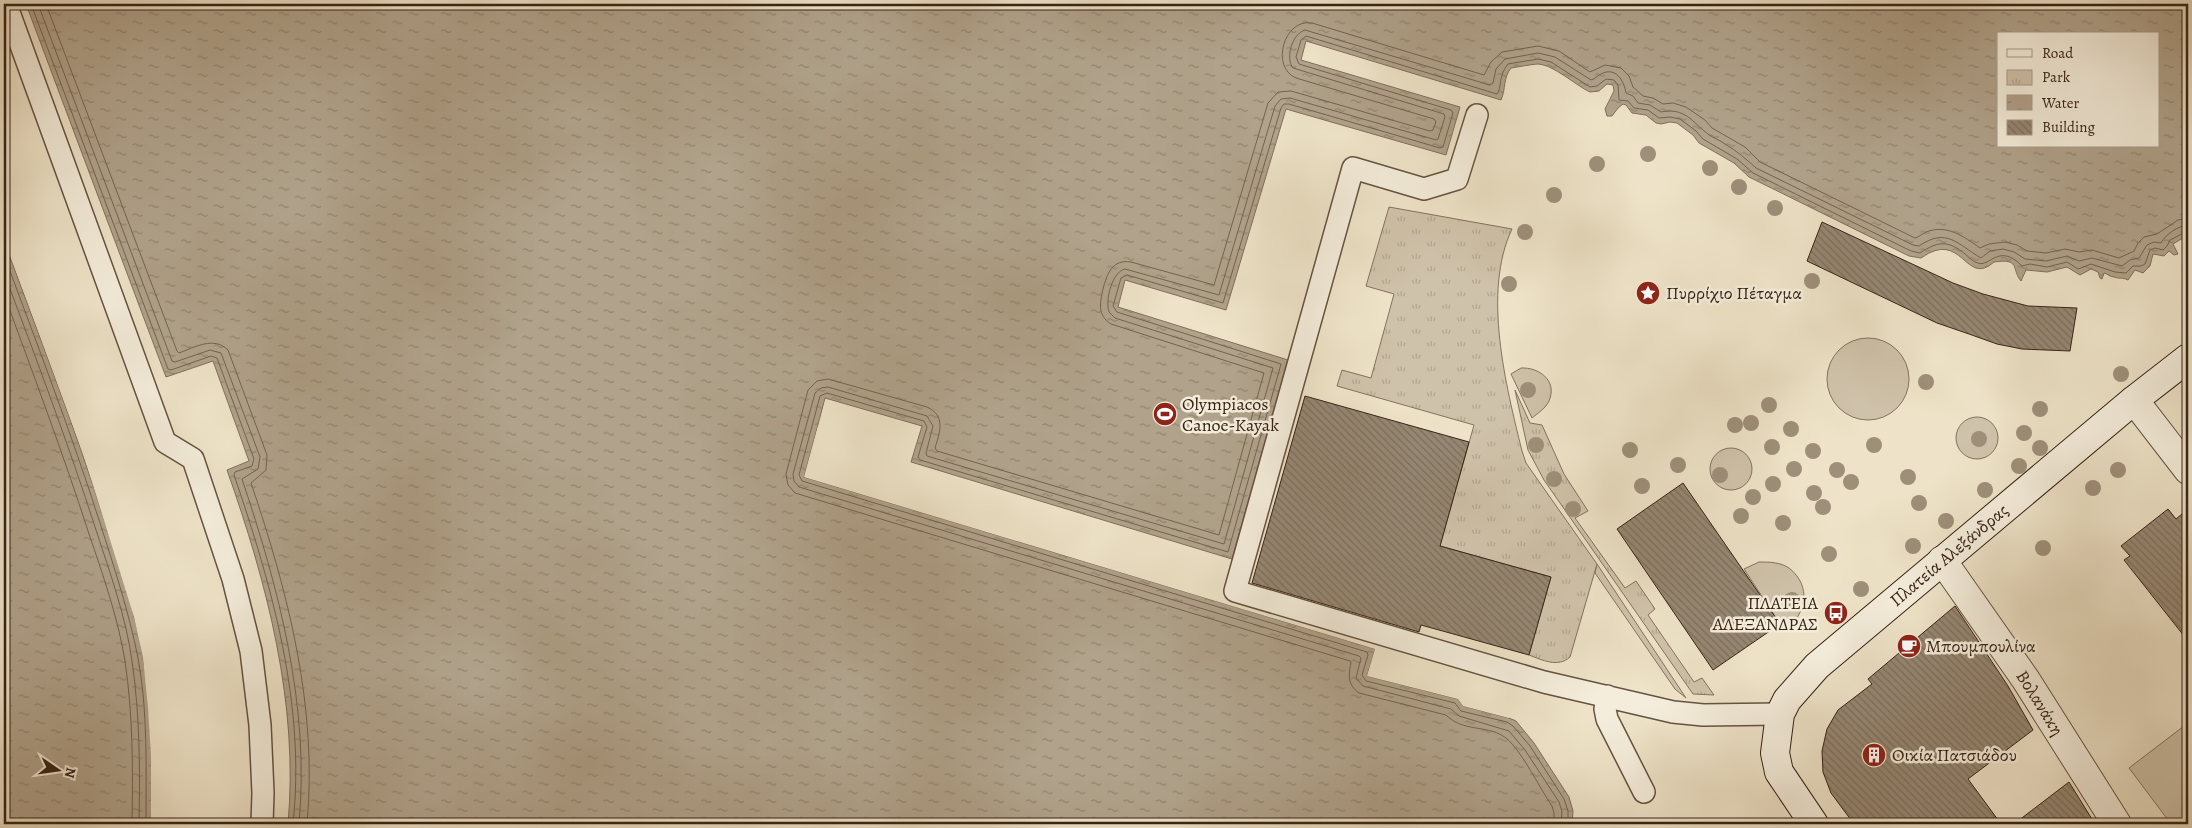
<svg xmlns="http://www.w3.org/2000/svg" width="2192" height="828" viewBox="0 0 2192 828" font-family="Alegreya,serif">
  <defs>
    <pattern id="park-tufts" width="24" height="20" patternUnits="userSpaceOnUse" patternTransform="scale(1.25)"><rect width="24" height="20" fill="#cfc2aa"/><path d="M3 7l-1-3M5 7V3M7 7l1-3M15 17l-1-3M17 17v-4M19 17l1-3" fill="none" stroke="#b2a692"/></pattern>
    <pattern id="water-ripples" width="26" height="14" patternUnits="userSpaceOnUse" patternTransform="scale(1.25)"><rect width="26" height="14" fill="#b0a28b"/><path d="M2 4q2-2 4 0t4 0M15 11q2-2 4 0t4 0" fill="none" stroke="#908471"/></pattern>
    <pattern id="building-back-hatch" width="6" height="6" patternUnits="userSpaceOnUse" patternTransform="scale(1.25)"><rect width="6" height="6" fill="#968773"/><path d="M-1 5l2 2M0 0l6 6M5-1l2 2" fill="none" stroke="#7b6e5d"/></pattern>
  </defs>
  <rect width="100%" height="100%" fill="#eee3c8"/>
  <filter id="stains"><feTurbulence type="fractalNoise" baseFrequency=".004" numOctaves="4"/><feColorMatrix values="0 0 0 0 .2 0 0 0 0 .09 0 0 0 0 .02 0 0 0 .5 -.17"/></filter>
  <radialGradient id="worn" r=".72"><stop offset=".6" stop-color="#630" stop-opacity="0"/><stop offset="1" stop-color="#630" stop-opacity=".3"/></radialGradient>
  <path fill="#cfc2aa" stroke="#837260" d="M1827 379a41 41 0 1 1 82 0a41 41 0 1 1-82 0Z
    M1521 368C1538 367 1558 380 1549 401 1546 408 1538 413 1532 418L1511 374Z
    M1956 438a21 21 0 1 1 42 0a21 21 0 1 1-42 0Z
    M1710 469a21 21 0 1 1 42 0a21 21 0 1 1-42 0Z
    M1759 562C1769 562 1780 562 1789 568 1812 586 1807 615 1784 630L1744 569Z
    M1597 564 1686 698 1675 689 1595 573Z
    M2188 723V817L2178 824H2171L2129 768Z"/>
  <path fill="url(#park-tufts)" stroke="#837260" d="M1389 207 1512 229C1482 292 1506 386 1522 451L1526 463 1597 564 1570 657C1558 668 1542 660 1529 655L1551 577 1440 546 1474 425 1337 386 1342 370 1371 378 1394 294 1366 286Z
    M1515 390 1530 423 1542 425 1564 474 1588 511 1575 518 1625 588 1636 581 1655 609 1648 615 1694 682 1702 678 1714 695 1693 694 1544 480 1528 450Z"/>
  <path fill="url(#water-ripples)" stroke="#806f5c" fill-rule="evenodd" d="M26 4H2188V235L2173 244 2178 254 2174 255 2169 251 2164 256 2153 254 2150 266 2143 273 2135 270 2128 280C2122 277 2119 279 2114 277 2110 277 2108 274 2104 273L2102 279 2100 278 2098 272 2091 269 2080 275 2067 267 2047 272 2026 270 2021 281C2011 269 2021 258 1994 262 1965 288 1963 228 1921 258L1909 256 1749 177 1734 163 1699 143 1693 135 1677 123 1670 122 1661 124 1656 123 1646 115 1632 113 1626 105 1623 104 1618 108 1612 116H1607L1605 109 1614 91 1613 85 1607 84 1599 91 1590 92C1575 85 1554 65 1538 64 1534 64 1517 67 1511 68 1503 78 1506 89 1501 100L1306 41 1301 60 1460 107 1446 155 1286 109 1226 310 1125 280 1118 307 1288 360 1232 559 911 462 922 426 825 398 804 477 1375 649 1367 676 1458 699 1463 706 1509 718 1516 721 1534 743 1569 797 1573 811 1572 824H288C299 704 267 583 227 470L249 461 213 361 166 377ZM1998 34H2158V146H1998Z
    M4 241C38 333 74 425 104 519 119 564 135 610 143 658 152 711 154 770 151 824H4Z"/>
  <path fill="#eee3c8" d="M4 238 86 455 137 617 146 658 151 708 154 756 153 824H151V756L148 708 143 658 134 617 84 456Z
    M818 426 820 427 807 475 1376 647 1378 649 1370 675 1459 697 1465 704 1510 715 1509 718 1463 706 1458 699 1367 676 1375 649 804 477Z"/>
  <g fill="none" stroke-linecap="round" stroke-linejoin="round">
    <path stroke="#746250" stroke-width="1" d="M31 4 168 369 171 370 211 356 217 358 254 459 252 466 235 472 234 475C272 586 306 705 293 824
      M38 4 172 361 175 362 210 350 221 353 260 457 258 469 242 479C279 589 310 706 299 824
      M46 4 177 351 179 353C195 347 214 336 228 350L267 455 266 470 251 483C288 592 318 708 307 824
      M4 255C37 344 71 432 100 523 114 567 129 612 138 658 148 712 146 769 146 824
      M4 273C36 358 68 443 96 530 110 573 126 617 132 661 140 715 140 770 139 824
      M4 294C33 374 63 453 89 534 103 575 118 618 125 661 133 715 133 770 132 824
      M1554 824V813L1552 806C1540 789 1519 745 1503 736 1486 725 1463 732 1446 715L1359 693C1348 685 1348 676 1351 663L1350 661 795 493 788 485 786 474 808 390 817 381 828 379 927 407C946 416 940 432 935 448L937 451 1219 535 1264 373 1111 324C1097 315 1100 303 1103 289 1107 274 1112 259 1131 262L1214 285 1268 103 1278 92 1291 91 1430 131 1433 130 1436 122 1434 119 1296 78C1270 67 1284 18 1312 23L1484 75 1491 62 1502 52 1538 46 1559 51 1590 72 1605 65 1621 68 1629 76 1633 87 1643 96 1653 98 1663 104 1673 103 1686 107 1705 120 1712 128 1745 147 1760 162 1915 238C1919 237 1922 234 1926 232 1947 224 1963 236 1980 248L1989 244 2005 242 2017 245 2027 251 2046 253 2065 249 2079 252 2092 250 2119 258 2134 251 2138 243 2144 237 2157 234 2178 220 2188 218
      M1561 824 1562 812 1559 802 1525 750 1509 731 1459 716 1451 709 1363 686 1356 678 1361 658 1359 656 799 487 794 481 793 474 815 393 821 388 828 387 927 416 933 426 926 453 927 456 1224 544 1273 368 1115 318 1109 312C1105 300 1112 272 1125 269L1219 295 1275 106 1281 99 1290 98 1436 140 1438 139 1445 117 1444 114 1293 68C1285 58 1292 34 1305 30L1490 85 1493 83 1496 69 1505 59 1538 53 1555 57 1591 80C1595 79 1597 76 1601 74 1616 66 1624 81 1626 93L1633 96 1638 103 1650 105 1661 112C1685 107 1692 122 1708 134 1713 138 1720 140 1725 144 1737 151 1746 159 1756 168L1913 245 1919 246C1947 227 1957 244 1981 258L1990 251 2003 249 2014 252 2025 259 2046 261 2067 256 2079 261 2092 258 2122 266 2130 260 2139 258 2147 245 2154 242 2161 243C2166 234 2178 226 2188 225
      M1568 824V811L1564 799 1530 746 1513 726 1507 722 1461 711 1455 703 1366 681 1362 675 1368 655 1367 652 802 481 799 475 820 396 827 393 924 421 927 427 918 457 920 460 1228 552 1281 364 1117 312 1113 306 1121 278 1127 275 1223 303 1281 108 1284 104H1289L1440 148 1443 147 1453 113 1451 110 1299 64 1296 57 1301 40 1306 36 1497 94C1502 88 1498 76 1508 64L1538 59 1551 62 1590 87 1597 86 1606 79 1614 80 1618 85 1619 100 1628 101 1634 108 1648 110 1659 118 1670 117 1680 119 1696 131 1703 139 1737 159 1753 173 1911 251 1920 253C1938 241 1948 240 1965 254 1969 257 1973 262 1978 263 1989 268 1999 242 2022 266L2030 264 2047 267 2067 262 2078 269 2091 264 2115 272 2126 273 2133 266H2141L2145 264 2150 250 2155 248 2163 250 2167 246 2170 240 2188 231"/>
  </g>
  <path fill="url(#building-back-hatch)" stroke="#372316" d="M1822 222 1953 283 1983 294 2028 306 2077 308 2070 351 2022 349 1997 344 1969 334 1937 323 1807 261Z
    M1305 396 1469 442 1440 546 1551 577 1529 655 1421 625 1419 632 1252 583Z
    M1683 483 1780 624 1713 670 1617 529Z
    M2168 509 2176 519 2188 509V641L2124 560 2130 556 2121 546Z
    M1955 606 2008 686 2033 730 1968 779 2001 824H1854L1831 793 1823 772 1822 751 1827 729 1838 710 1872 684 1868 679Z
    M2069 782 2095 824H2014Z"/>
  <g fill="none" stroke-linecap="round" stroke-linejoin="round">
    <g stroke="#655342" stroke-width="24">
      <path id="lane" d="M6 4 165 442 193 459 233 579 251 651 260 725 263 793 262 824
        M1477 115 1457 179 1424 189 1353 168 1235 591 1544 682 1673 712 1703 715 1780 714
        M1607 696 1605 709 1607 719 1644 792"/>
    </g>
    <g stroke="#655342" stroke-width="30">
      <path id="street" d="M2134 400 2188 470
        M1942 560 2026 680 2117 824"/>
    </g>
    <g stroke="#372316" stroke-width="30">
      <path id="secondary" d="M1814 824 1779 772 1775 753 1780 714 1787 700 1817 666 2134 400 2188 358"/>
    </g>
    <use href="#lane" stroke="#f4eddb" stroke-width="21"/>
    <use href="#street" stroke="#f4eddb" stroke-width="28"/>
    <use href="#secondary" stroke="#f4eddb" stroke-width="28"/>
  </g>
  <g fill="#9e8f7a">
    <circle cx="1648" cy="154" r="8"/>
    <circle cx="1597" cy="164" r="8"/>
    <circle cx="1710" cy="168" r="8"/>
    <circle cx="1739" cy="187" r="8"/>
    <circle cx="1554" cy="195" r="8"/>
    <circle cx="1775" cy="208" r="8"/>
    <circle cx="1525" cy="232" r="8"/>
    <circle cx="1812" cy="281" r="8"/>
    <circle cx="1509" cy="284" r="8"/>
    <circle cx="2121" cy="374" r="8"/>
    <circle cx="1926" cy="382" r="8"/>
    <circle cx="1528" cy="390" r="8"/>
    <circle cx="1769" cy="405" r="8"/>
    <circle cx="2040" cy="409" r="8"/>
    <circle cx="1751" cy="423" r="8"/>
    <circle cx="1735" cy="425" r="8"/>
    <circle cx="1791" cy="429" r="8"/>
    <circle cx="2024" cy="433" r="8"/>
    <circle cx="1979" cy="439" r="8"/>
    <circle cx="1536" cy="445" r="8"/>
    <circle cx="1874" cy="445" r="8"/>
    <circle cx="1772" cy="447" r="8"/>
    <circle cx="2040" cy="448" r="8"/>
    <circle cx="1630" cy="450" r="8"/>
    <circle cx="1813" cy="451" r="8"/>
    <circle cx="1678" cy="465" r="8"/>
    <circle cx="2019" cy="466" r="8"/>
    <circle cx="1794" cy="469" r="8"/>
    <circle cx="1837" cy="470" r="8"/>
    <circle cx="2118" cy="470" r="8"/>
    <circle cx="1720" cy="475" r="8"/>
    <circle cx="1908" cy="477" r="8"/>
    <circle cx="1554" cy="479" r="8"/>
    <circle cx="1851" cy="482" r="8"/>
    <circle cx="1773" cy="484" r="8"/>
    <circle cx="1642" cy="486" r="8"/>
    <circle cx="2093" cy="488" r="8"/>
    <circle cx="1985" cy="490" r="8"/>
    <circle cx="1814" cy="493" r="8"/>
    <circle cx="1753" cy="497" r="8"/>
    <circle cx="1919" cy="503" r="8"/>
    <circle cx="1823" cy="507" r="8"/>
    <circle cx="1573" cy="509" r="8"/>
    <circle cx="1741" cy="516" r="8"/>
    <circle cx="1946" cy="521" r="8"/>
    <circle cx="1783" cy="523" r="8"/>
    <circle cx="1913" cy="546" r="8"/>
    <circle cx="2043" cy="548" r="8"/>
    <circle cx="1829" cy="554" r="8"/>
    <circle cx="1861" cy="589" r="8"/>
    <circle cx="1792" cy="600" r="8"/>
  </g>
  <defs>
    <g id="sight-disc" transform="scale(1.25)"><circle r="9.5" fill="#8f2418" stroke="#f4eddb"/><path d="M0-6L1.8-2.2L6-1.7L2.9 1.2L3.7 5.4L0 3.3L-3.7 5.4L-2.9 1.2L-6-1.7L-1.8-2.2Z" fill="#fff"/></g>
    <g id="stadium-disc" transform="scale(1.25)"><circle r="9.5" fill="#8f2418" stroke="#f4eddb"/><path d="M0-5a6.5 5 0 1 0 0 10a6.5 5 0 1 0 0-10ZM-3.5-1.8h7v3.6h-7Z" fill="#fff"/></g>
    <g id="bus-disc" transform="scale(1.25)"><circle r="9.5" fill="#8f2418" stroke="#f4eddb"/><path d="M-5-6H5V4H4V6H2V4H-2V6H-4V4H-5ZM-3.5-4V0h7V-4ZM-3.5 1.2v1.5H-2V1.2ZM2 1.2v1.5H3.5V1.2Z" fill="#fff"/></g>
    <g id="cafe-disc" transform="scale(1.25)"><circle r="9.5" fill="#8f2418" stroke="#f4eddb"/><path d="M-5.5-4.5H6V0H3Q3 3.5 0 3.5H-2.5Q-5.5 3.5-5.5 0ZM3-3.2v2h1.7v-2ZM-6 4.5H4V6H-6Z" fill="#fff"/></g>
    <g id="building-disc" transform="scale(1.25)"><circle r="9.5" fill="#8f2418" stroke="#f4eddb"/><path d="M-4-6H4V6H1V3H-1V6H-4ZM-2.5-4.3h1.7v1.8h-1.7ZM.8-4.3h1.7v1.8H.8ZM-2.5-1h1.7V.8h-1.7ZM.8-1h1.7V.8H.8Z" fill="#fff"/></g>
  </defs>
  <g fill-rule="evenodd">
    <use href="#sight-disc" x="1648" y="293"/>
    <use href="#stadium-disc" x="1165" y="414"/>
    <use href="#bus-disc" x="1836" y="613"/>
    <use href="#cafe-disc" x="1909" y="646"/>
    <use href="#building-disc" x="1874" y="755"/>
  </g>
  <g text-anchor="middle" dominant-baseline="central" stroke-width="5" stroke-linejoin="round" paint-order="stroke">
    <g font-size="18" fill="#372316" stroke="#f4eddb" text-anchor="start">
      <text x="1666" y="293">Πυρρίχιο Πέταγμα</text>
      <text x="1182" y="404">Olympiacos<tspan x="1182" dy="21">Canoe-Kayak</tspan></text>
      <text x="1818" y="603" text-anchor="end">ΠΛΑΤΕΙΑ<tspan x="1818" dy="21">ΑΛΕΞΑΝΔΡΑΣ</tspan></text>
      <text x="1926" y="646">Μπουμπουλίνα</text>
      <text x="1892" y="755">Οικία Πατσιάδου</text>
    </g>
    <g font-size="18" fill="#372316" stroke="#f4eddb">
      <text transform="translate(1949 555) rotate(-40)">Πλατεία Αλεξάνδρας</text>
      <text transform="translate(2040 703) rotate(58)">Βολανάκη</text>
    </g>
  </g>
  <rect width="2192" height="828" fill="none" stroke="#eee3c8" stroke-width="20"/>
  <rect x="5" y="5" width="2182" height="818" fill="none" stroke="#372316" stroke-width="2.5"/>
  <rect x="10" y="10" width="2172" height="808" fill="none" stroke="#372316"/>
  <rect x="1997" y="32" width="162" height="115" fill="#f4eddb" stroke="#a89c8c"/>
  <rect x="2007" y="49" width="25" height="8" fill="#f4eddb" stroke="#a89c8c"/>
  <text x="2042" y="58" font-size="15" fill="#372316">Road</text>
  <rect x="2007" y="70" width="25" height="15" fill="url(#park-tufts)" stroke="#a89c8c"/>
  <text x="2042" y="82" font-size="15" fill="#372316">Park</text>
  <rect x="2007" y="95" width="25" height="15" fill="url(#water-ripples)" stroke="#a89c8c"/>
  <text x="2042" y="108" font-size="15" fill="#372316">Water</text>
  <rect x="2007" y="120" width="25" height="15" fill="url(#building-back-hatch)" stroke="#a89c8c"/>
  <text x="2042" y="132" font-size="15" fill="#372316">Building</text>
  <g transform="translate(58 770) rotate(103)" stroke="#f4eddb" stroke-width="4" paint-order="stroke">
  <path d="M0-4L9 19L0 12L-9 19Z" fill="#372316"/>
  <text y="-8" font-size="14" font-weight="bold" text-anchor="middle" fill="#372316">N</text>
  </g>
  <rect width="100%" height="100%" filter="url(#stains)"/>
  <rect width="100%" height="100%" fill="url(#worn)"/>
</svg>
